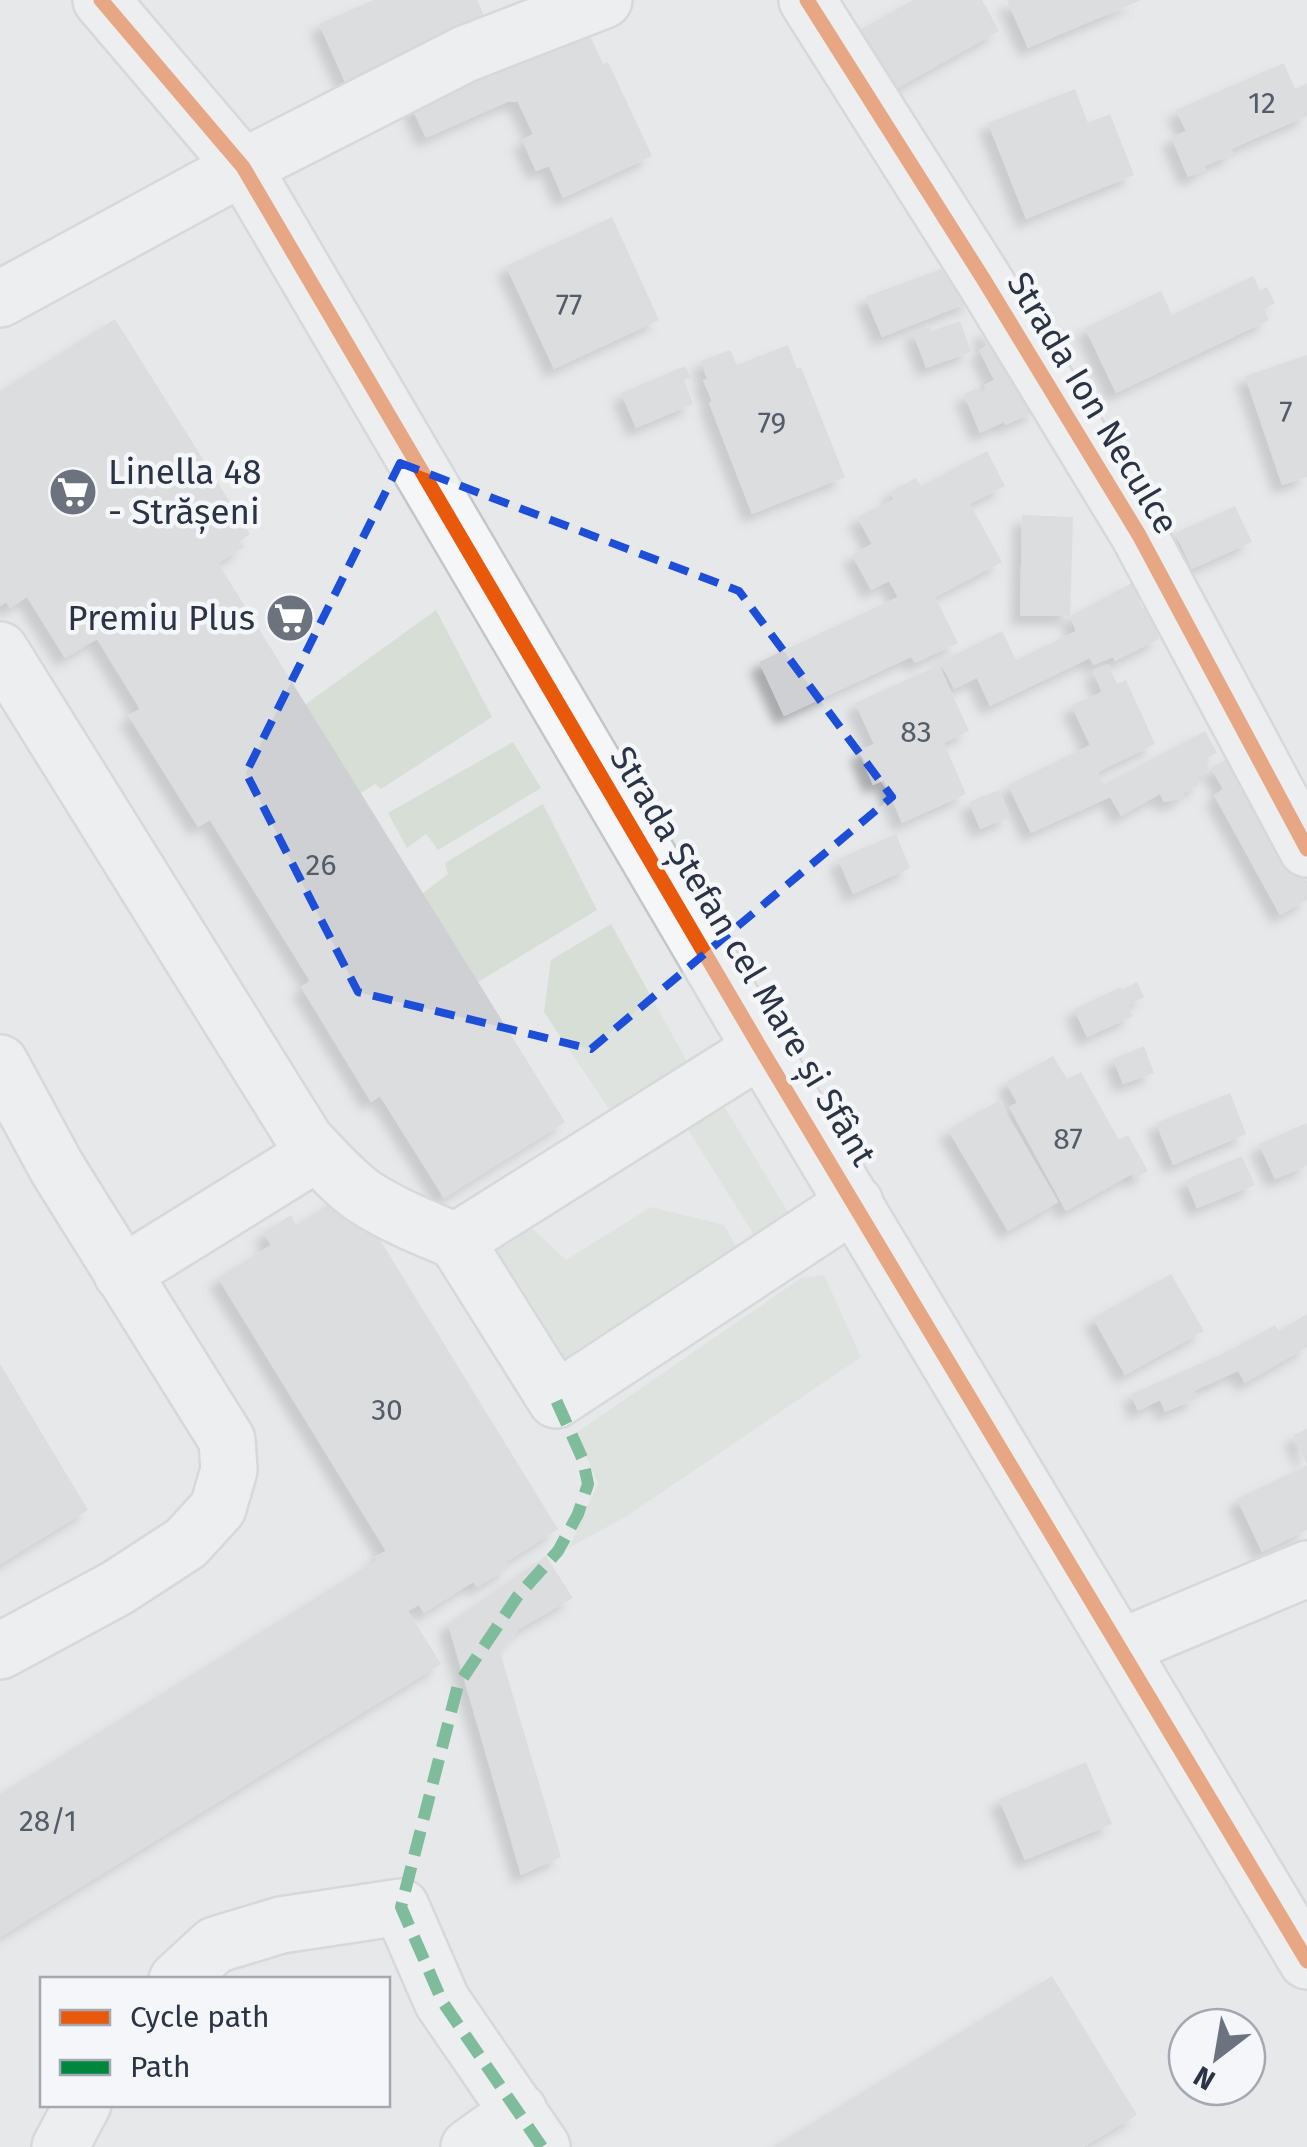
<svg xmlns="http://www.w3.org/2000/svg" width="1307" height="2147" viewBox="0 0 1307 2147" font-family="'Fira Sans',sans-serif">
  <defs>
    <filter id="shadow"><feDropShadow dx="-9" dy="9" stdDeviation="5" flood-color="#0004"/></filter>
  </defs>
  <rect width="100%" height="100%" fill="#e6e8ea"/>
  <path fill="#d6ded6" d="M436 610 492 717 381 789 375 784 355 797 299 709Z
    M513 742 541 788 438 850 426 834 407 848 388 813Z
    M543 804 597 910 473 985 418 897 448 874 445 863Z
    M611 924 694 1074 613 1115 544 1012 551 960Z
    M719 1098 788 1212 754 1235 682 1120Z
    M651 1207 724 1225 737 1248 565 1362 543 1363 469 1250 517 1214 566 1260Z
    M824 1275 861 1357 627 1516 569 1548 598 1483 576 1433 801 1278Z"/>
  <path fill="#ced0d3" filter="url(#shadow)" d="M373 0H477L486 20 346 84 319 24Z
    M913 0H982L999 31 894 90 860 30Z
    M1007 0H1141L1028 48Z
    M585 25 603 64 608 62 652 156 563 198 549 166 536 171 522 140 533 134 518 102H507L426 138 410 104Z
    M1284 63 1295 89 1307 83V116L1231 149 1234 154 1204 166 1206 170 1188 177 1171 137 1186 131 1176 110Z
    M1075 89 1088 123 1110 114 1134 175 1026 219 988 123Z
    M612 217 659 320 554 369 506 266Z
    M952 265 973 301 882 337 865 297Z
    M1253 276 1260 290 1267 287 1275 303 1264 309 1269 320 1116 393 1085 328 1161 291 1172 315Z
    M115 319 250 534 240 541 244 547 218 563 565 1122 444 1198 380 1096 371 1102 301 987 310 981 210 820 198 827 128 715 140 709 97 639 65 658 27 597 10 608 6 602 0 606V391Z
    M960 321 971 352 926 368 913 332 930 327 931 331Z
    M991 327 1037 411 1005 425 1004 422 980 433 964 394 977 388 979 393 986 390 984 385 994 380 979 350 988 345 981 333Z
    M788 345 797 369 801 367 845 477 752 514 709 403 712 401 703 380 707 379 701 361 730 350 737 365Z
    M1307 355V477L1282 485 1245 376Z
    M685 366 691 377 684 380 693 404 636 428 621 393Z
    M987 451 1005 486 970 504 1002 562 935 597 958 643 915 663 911 657 784 716 759 662 898 597 889 581 871 590 852 555 872 544 857 517 894 499 890 492 916 478 921 486Z
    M1235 506 1252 542 1192 569 1175 533Z
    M1022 515 1073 517 1070 616H1020Z
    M1132 583 1143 609 1150 607 1159 639 1115 661 1113 657 1093 665 1090 658 990 706 977 678 954 689 940 662 1002 631 1016 660 1076 631 1070 616Z
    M1108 664 1117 684 1126 680 1155 744 1098 772 1104 784 1205 731 1217 753 1205 759 1210 770 1197 777 1200 784 1182 794 1185 798 1164 802 1160 794 1121 816 1110 797 1031 833 1008 785 1090 745 1071 705 1102 692 1093 671Z
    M939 665 969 731 944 743 966 794 902 823 884 780 873 785 859 751 874 744 855 703Z
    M1236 754 1307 882V900L1280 915 1214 795 1223 789 1211 768Z
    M999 790 1010 817 980 829 969 802Z
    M896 834 910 868 853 894 838 859Z
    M1137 982 1144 997 1128 1005 1133 1016 1087 1037 1074 1009 1121 987V990Z
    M1144 1046 1154 1073 1123 1084 1113 1059Z
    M1053 1056 1067 1079 1081 1072 1119 1140 1128 1135 1148 1171 1134 1179 1132 1174 1066 1211 1009 1107 1017 1103 1006 1082Z
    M1230 1093 1246 1134 1173 1165 1156 1123Z
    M999 1100 1058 1202 1008 1231 948 1130Z
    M1307 1123V1166L1275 1179 1259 1144Z
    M1242 1156 1255 1185 1197 1208 1185 1180Z
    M350 1191 558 1529 506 1562 509 1568 477 1587 473 1582 424 1613 419 1605 408 1611 441 1664 0 1937V1794L377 1560 374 1557 386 1551 218 1278 271 1245 263 1233 291 1215 296 1225Z
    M1171 1274 1204 1331 1125 1375 1093 1318Z
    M1307 1314V1347L1245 1383 1238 1371 1194 1391 1198 1398 1165 1412 1160 1400 1138 1411 1131 1394 1227 1352 1275 1325 1279 1331Z
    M0 1364 88 1510 0 1564Z
    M1307 1429V1530L1262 1552 1237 1499 1307 1465 1293 1435Z
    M546 1556 573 1598 519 1629 500 1652 561 1857 521 1875 448 1624Z
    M1086 1762 1112 1824 1025 1860 999 1799Z
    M1052 1976 1137 2115 1083 2147H773Z"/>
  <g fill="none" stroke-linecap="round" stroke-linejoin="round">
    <g stroke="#c4c6c8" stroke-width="60">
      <path id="minor" d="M101 0 243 167 761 1049 1307 1961
        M807 0 984 280 1139 535 1307 849
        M0 299 243 167 465 54 604 0
        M0 650 306 1141C324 1160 342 1181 363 1196 392 1215 424 1228 456 1241
        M761 1049 456 1241 556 1400 855 1203
        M0 1063 57 1168 227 1440 229 1470 218 1508 186 1543 117 1588 0 1651
        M122 1274 317 1153
        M1121 1647 1307 1569
        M177 1980 215 1945 281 1925 401 1907 442 2001 542 2147
        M60 2147 83 2104
        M469 2147 519 2111"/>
    </g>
    <use href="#minor" stroke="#f5f6f7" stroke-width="55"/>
    <path stroke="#00873e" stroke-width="12" stroke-dasharray="25 12" stroke-linecap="butt" d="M542 2147 442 2001 401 1907 458 1685 517 1597 558 1551 578 1514 588 1484 583 1460 556 1400"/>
    <g stroke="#f4f6f9" stroke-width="21">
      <path id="cycleway" d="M101 0 243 167 761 1049 1307 1961
        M807 0 984 280 1139 535 1307 849"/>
    </g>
    <use href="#cycleway" stroke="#e8590c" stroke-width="15"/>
  </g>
  <path d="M0 0H1307V2147H0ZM400 463 739 591 892 797 591 1049 358 992 246 773Z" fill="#e6e8ea" fill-opacity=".55" fill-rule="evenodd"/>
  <path fill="none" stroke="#1d4ed8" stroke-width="8" stroke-dasharray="20 12" stroke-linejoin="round" d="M400 463 739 591 892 797 591 1049 358 992 246 773Z"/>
  <defs>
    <g id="supermarket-disc" transform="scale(2.5)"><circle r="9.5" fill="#6c737f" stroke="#f4f6f9"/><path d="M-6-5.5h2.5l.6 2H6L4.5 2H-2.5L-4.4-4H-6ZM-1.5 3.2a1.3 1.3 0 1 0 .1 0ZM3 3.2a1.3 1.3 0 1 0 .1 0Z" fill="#fff"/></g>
  </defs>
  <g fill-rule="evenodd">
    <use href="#supermarket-disc" x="73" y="492"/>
    <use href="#supermarket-disc" x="290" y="618"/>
  </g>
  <g text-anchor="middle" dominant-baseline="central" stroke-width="9" stroke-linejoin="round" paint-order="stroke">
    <g font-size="30" fill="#545c69">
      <text x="1262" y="103">12</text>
      <text x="569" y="305">77</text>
      <text x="1286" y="412">7</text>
      <text x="772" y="423">79</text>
      <text x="916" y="732">83</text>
      <text x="321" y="865">26</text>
      <text x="1068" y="1139">87</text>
      <text x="387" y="1410">30</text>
      <text x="48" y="1821">28/1</text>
    </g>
    <g font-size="35" fill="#2b3445" stroke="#f4f6f9">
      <text transform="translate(1093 403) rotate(59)">Strada Ion Neculce</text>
      <text transform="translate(743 956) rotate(59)">Strada Ștefan cel Mare și Sfânt</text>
    </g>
    <g font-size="35" fill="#2b3445" stroke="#f4f6f9" text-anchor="start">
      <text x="108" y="472">Linella 48<tspan x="108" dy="40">- Strășeni</tspan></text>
      <text x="255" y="618" text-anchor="end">Premiu Plus</text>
    </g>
  </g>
  <rect x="40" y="1977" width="350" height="130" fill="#f4f6f9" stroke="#a4a8b1" stroke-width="2.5"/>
  <rect x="60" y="2010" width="50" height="15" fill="#e8590c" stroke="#a4a8b1" stroke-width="2.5"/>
  <text x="130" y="2027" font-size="30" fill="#2b3445">Cycle path</text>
  <rect x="60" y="2060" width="50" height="15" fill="#00873e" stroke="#a4a8b1" stroke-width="2.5"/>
  <text x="130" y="2077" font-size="30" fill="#2b3445">Path</text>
  <g transform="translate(1217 2057) rotate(211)"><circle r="48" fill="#f4f6f9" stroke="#a4a8b1" stroke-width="2.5"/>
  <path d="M0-8L18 38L0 25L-18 38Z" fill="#6c737f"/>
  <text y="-15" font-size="28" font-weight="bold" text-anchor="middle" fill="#2b3445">N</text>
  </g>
</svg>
